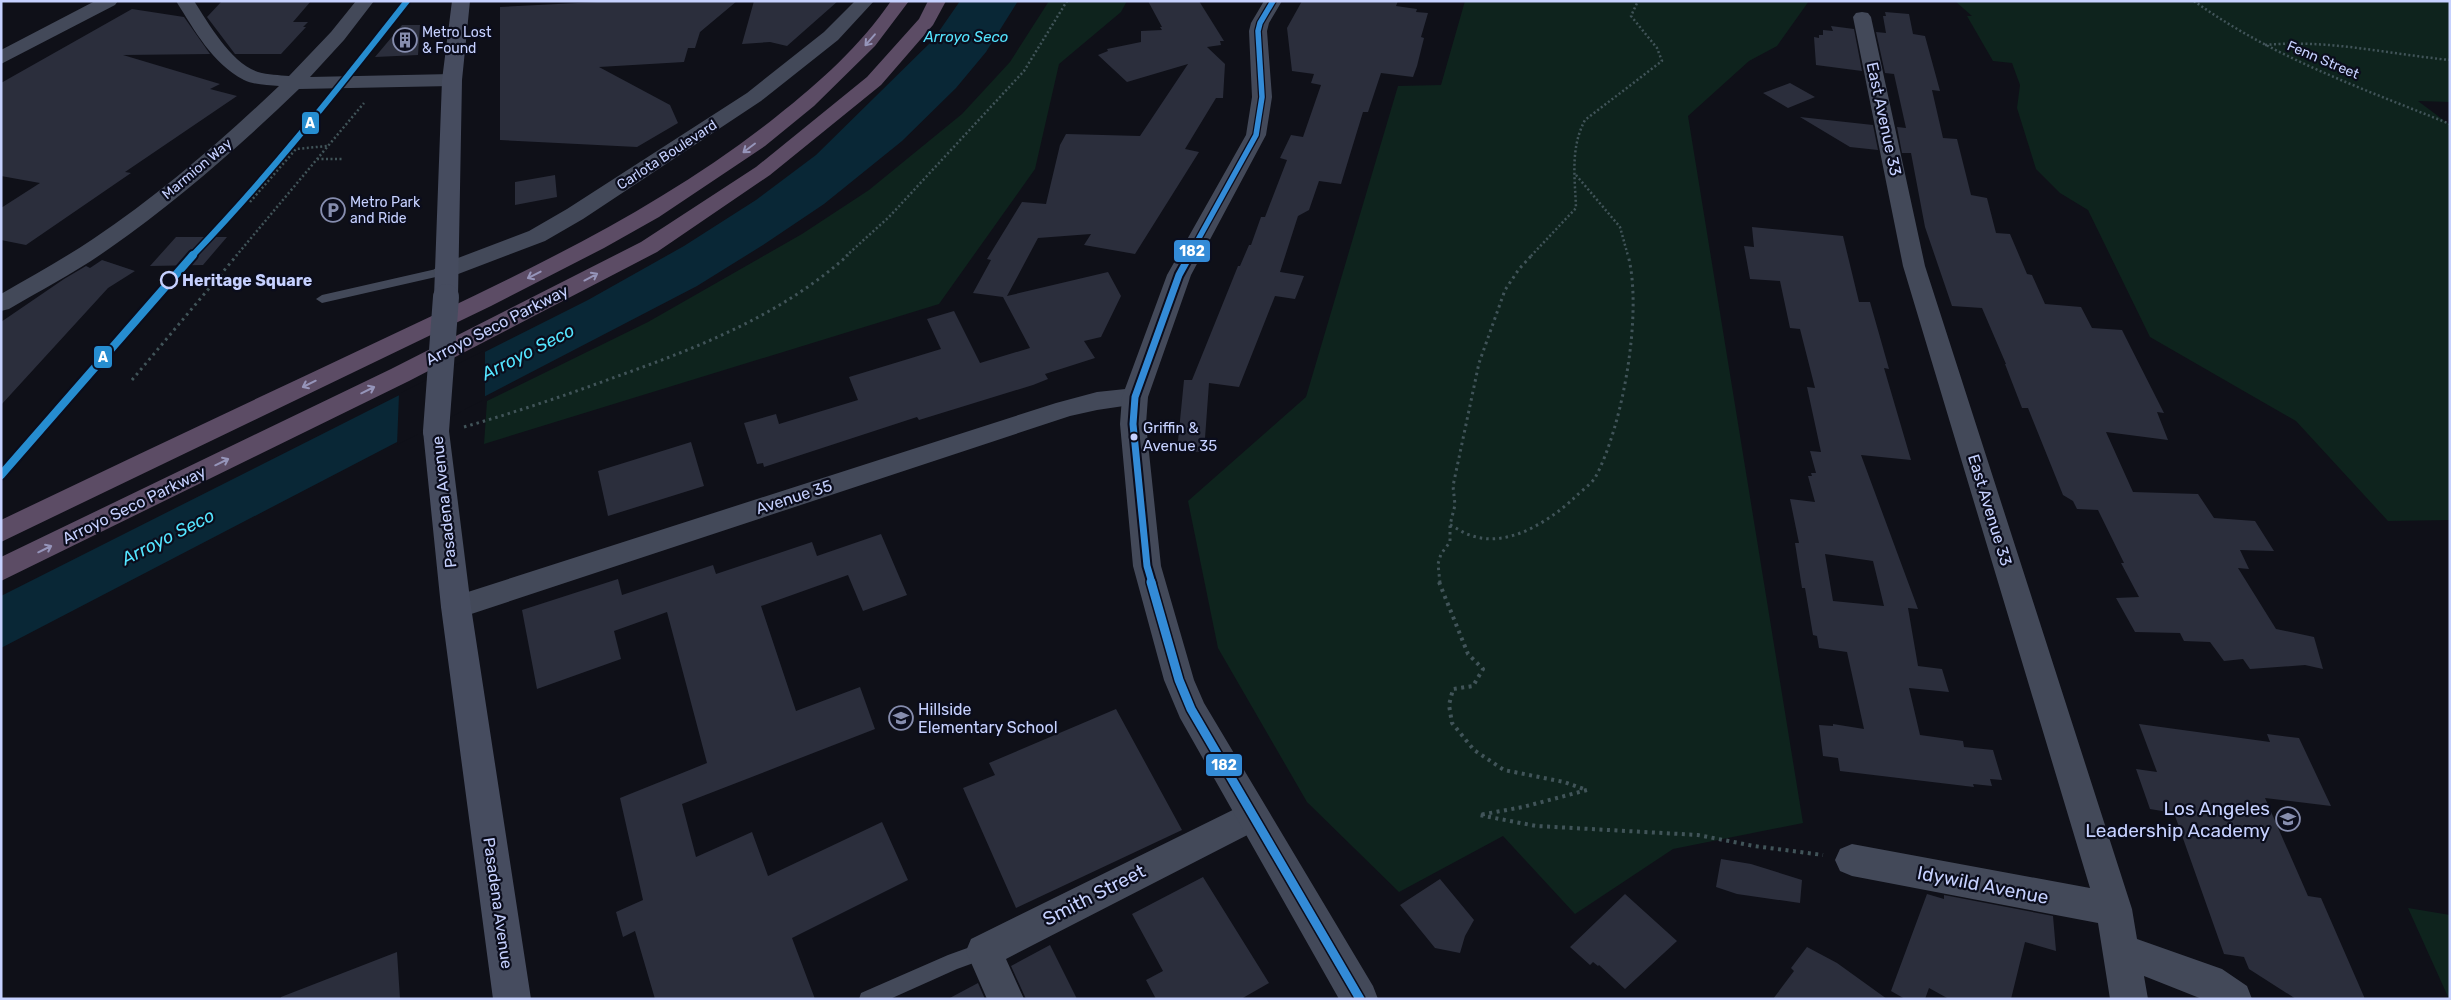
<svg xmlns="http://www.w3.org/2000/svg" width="2451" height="1000" viewBox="0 0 2451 1000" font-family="Rubik,sans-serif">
  <rect width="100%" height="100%" fill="#0f1018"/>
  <path fill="#0e231d" d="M1049 1H1127L1121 12 1059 64 1035 169 939 304 484 444 487 401 648 322 802 234 869 190 962 114 1010 62Z
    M1465 1H1809L1777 46 1749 61 1688 116 1803 823 1673 849 1575 914 1503 836 1399 892 1307 802 1218 648 1188 501 1306 397 1398 86 1441 85Z
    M1955 1H2450V102L2418 101 2450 125V520L2388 521 2296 421 2150 337 2088 210 2060 193 2036 169 2017 108 2020 85 2012 63 1993 61 1967 16H1972Z
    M2408 908 2450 915V999H2449Z"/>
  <path fill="#092736" d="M960 1H1018L986 52 956 88 902 141 824 204 763 245 697 286 1 648V596L588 300 684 246 756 200 816 155 933 40Z"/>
  <path fill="#0f1018" d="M485 350V399L397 445 399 394Z"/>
  <path fill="#2b2e3c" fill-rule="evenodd" d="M222 1H311L293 22H308L303 27H306L281 54H235L207 17Z
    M617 1H737L700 32 695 48H688L684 62 599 67 670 105 678 123 637 147 500 140V7Z
    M754 1H838L787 46 770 42 742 44Z
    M1148 1H1199L1224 41H1220L1221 45 1207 47 1225 64 1223 98H1216L1185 149 1199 152 1135 254 1084 245 1091 234 1038 238 1007 296 1108 272 1121 296 1101 337 1084 341 1095 358 1045 374 1048 379 1033 385 919 420 917 417 764 467 763 463 757 464 744 423 776 414 779 424 858 400 849 377 941 349 927 319 954 311 980 363 1030 348 1003 297 973 293 991 260 987 259 1022 202 1046 204 1060 145 1066 134 1140 136 1188 64 1127 82 1098 55 1108 51 1107 49 1141 42V31L1162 30 1160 27H1162Z
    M1302 1H1398L1396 6 1417 9 1416 12 1428 13 1421 37 1424 38 1417 66 1413 77 1381 73 1368 112H1363L1341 184 1319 181 1309 210 1298 216 1280 272 1304 276 1295 299 1275 296 1239 387 1209 383 1204 452 1177 451 1184 380H1192L1238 266H1240L1249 245H1251L1261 217H1265L1287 160 1280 158 1291 135 1303 137 1321 85 1311 83 1314 74 1292 71 1287 28Z
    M132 9 184 17 210 54 123 55 220 84 210 89 237 96 125 172 131 173 26 245 1 240V208L40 183 1 176V83Z
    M1885 12 1909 14 1913 34 1925 36 1940 91 1932 90 1943 138 1957 139 1971 195 1987 198 1996 233 2010 234 2027 274 2032 275 2045 304 2081 307 2092 328 2122 330 2126 338 2164 413 2157 412 2168 440 2106 432 2133 492 2198 494 2214 518 2255 521 2274 551 2240 550 2249 569 2238 568 2276 629 2314 637 2323 669 2305 665 2250 669 2243 659 2224 661 2210 642 2184 641 2180 633 2135 632 2116 598 2139 597 2121 563H2124L2098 510 2077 509 2073 501 2063 495 2028 408H2022L2005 364H2006L1982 308 1952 306 1925 227 1911 153H1902L1897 127 1906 128 1894 74 1885 73 1876 32 1886 33 1883 16H1886Z
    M402 25H420L418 55 375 57Z
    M1831 26 1854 29 1862 71 1816 65 1814 37 1819 38V35H1823V30L1833 31Z
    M1790 83 1815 97 1788 108 1763 93Z
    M1800 117 1873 125 1878 150 1850 147Z
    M555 175 557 197 515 205V182Z
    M1752 227 1843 236 1859 302H1870L1889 369 1884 368 1911 460 1861 455 1918 609 1908 608 1918 666 1942 669 1949 692 1909 688 1920 735 1963 741 1964 747 1993 750 2002 780 1990 779 1992 786 1973 784 1974 787 1840 771 1838 758 1823 756 1819 725 1833 726V724L1864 729 1847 652 1819 648 1817 636 1813 635 1805 588H1802L1795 543H1799L1790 499 1815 502 1808 476H1812L1811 473H1816L1810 451 1821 452 1807 387 1815 388 1800 329 1790 328 1780 281 1750 279 1744 246 1754 247ZM1825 554 1873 561 1884 606 1833 601Z
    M176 237H227L203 265 150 266Z
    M102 260 135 271 108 288 1 405V322L64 279 86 266 90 268Z
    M691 442 704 486 608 516 598 471Z
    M881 534 907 595 863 611 848 575 761 606 796 711 860 687 875 729 682 804 696 857 752 832 768 876 882 822 908 880 792 938 815 999H655L635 931 623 937 616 912 643 900 620 798 707 763 667 612 614 631 621 659 537 689 522 610 618 579 622 595 713 565 716 574 812 542 817 556Z
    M1116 709 1182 830 1016 908 963 788 995 775 989 763Z
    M2139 724 2270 742 2267 734 2299 738 2331 806 2265 798 2308 896 2321 898 2365 999H2296L2249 969 2244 957 2224 954 2174 813 2150 809 2136 769 2157 772Z
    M1721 859 1751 864 1802 880 1800 903 1737 894 1716 887Z
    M1203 877 1269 983 1241 999H1156L1146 980 1163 971 1132 914Z
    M1440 879 1474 920 1465 936 1460 953 1435 948 1400 905Z
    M1625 894 1677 941 1625 989 1599 965 1598 966 1593 962 1590 965 1570 947Z
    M1927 894 1944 899V895L2053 916 2056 951 2025 942 2011 999H1949L1929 988 1925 999H1905L1891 991Z
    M1050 945 1077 999H1026L1011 966Z
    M1807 947 1837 963 1887 999H1773L1794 971 1791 968Z
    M397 952 400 999H281V997Z
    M978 983 985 999H948Z"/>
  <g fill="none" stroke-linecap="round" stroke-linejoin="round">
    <path stroke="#415459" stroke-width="2.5" stroke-dasharray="2 2.5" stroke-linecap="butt" d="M2194 1C2272 57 2361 88 2450 124
      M2265 45C2328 39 2388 54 2450 60
      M317 159H343
      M1576 175 1620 227 1628 256
      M250 202 296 149 327 146
      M236 256 364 103
      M846 256 889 217 1024 71 1067 1
      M1531 256 1576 208C1575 178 1570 148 1585 120L1662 61 1657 48 1631 16 1638 1"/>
    <path stroke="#415459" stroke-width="3" stroke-dasharray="2.5 4" stroke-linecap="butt" d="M132 380 237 255
      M464 427C516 412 567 395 618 376 700 347 783 314 848 255
      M1450 525C1457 528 1463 533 1470 535 1506 549 1548 522 1573 499 1580 492 1590 485 1595 478 1623 426 1643 312 1628 255
      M1440 583 1438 564 1441 554 1450 542V525L1455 505 1453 486 1479 363 1505 290 1519 269 1532 255"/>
    <path stroke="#415459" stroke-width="4" stroke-dasharray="3 4.5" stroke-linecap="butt" d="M1439 582 1468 654 1483 669 1473 686 1453 689 1449 705 1452 723 1474 750 1504 770 1564 782 1587 790 1523 807 1479 815 1536 826 1698 835 1754 846 1823 855"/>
    <path fill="#434959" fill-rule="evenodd" d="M445 267 449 268V274L322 303 316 299 322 295Z
      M984 942 990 945 993 951 990 957 957 969 890 999H859L861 993 948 955Z"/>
    <path fill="#434959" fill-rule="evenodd" d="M95 1H118L115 5 1 64V50Z
      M176 1H194C209 24 231 63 258 72 268 75 279 75 289 76L331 32 356 1H374L344 40 310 77 452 74 459 76 462 80 459 84 452 86 299 89C240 146 177 201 110 248 78 271 43 289 9 309L1 311V294C32 276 63 259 93 239 159 195 221 141 279 86 268 85 254 85 244 80 212 63 195 31 176 1Z
      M1862 12 1868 13 1871 17 1925 266 2132 909 2137 939 2222 969 2247 986 2252 999H2202L2144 976 2148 999H2110L2098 923 1852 876 1840 871 1835 860 1840 849 1852 844 2090 888 1903 266 1853 17 1856 13Z
      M1135 388 1144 391 1148 397 1144 403 1097 410 1070 416 456 619 446 615 441 607 446 599 1056 403 1097 392Z
      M1251 801 1263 805 1268 816 1263 827 1006 959 1024 999H987L966 951 971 939Z"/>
    <path fill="#434959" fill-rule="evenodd" d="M855 1H874L838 40 761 101 583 219 545 241 453 276 445 278 437 276 433 271 437 266 529 231 567 209 747 93 824 32Z
      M1264 1H1282L1269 23 1267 31 1272 97 1266 135 1191 275 1148 397 1146 424 1161 566 1194 680 1204 703 1373 986 1378 999H1339L1180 718 1164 680 1133 566 1120 424 1122 397 1167 275 1246 135 1252 97 1249 31 1251 23Z"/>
    <path fill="#464c5f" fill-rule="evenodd" d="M452 1H470L462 80 458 297 454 302 446 304 438 302 434 297 442 80Z
      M436 422 445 425 449 431 471 607 531 999H493L441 607 423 431 427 425Z"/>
    <path fill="#5c4c65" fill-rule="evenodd" d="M891 1H909L875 46 814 106 765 146 659 217 604 248 491 306 1 542V520C122 462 243 405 364 348 507 280 653 215 777 116 820 82 860 46 891 1Z
      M928 1H946L933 25 881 85 770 175 657 252 409 381 1 581V557L391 369 641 242 756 167 867 77 919 19Z"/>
    <path stroke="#464c5f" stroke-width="26" d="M436 431 446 297"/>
    <g stroke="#0b0d1c" stroke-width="8">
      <path id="bus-1-far2" d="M1189 256 1256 135 1262 97 1258 31 1260 23 1273 1"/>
    </g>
    <g stroke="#0b0d1c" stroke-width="11">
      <path id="bus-1-far1" d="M1152 583 1147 566 1133 424 1135 397 1179 275 1190 255"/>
    </g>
    <g stroke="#0b0d1c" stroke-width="12">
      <path id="bus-1" d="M1151 582 1179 680 1191 709 1360 999"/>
    </g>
    <use href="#bus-1-far2" stroke="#338bd7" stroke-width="5.5"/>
    <use href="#bus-1-far1" stroke="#338bd7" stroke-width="7"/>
    <use href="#bus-1" stroke="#338bd7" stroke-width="9"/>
    <g stroke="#0b0d1c" stroke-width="9">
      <path id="rail-1-far1" d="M192 256C269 176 338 89 407 1"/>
    </g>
    <g stroke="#0b0d1c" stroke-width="12">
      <path id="rail-1" d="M1 475 193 255"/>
    </g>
    <use href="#rail-1-far1" stroke="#268dd0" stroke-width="6"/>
    <use href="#rail-1" stroke="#268dd0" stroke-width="8"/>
  </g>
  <defs><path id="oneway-shaft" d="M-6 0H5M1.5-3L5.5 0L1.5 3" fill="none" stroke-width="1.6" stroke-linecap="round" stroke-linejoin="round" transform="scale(1.25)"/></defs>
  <g stroke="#9695ba">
    <use href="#oneway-shaft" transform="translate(870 40) rotate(131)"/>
    <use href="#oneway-shaft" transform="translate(749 148) rotate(143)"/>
    <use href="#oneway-shaft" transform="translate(534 275) rotate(153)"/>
    <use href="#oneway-shaft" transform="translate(591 277) rotate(-28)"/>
    <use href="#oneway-shaft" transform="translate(309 384) rotate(154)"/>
    <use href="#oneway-shaft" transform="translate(368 390) rotate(-26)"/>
    <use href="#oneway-shaft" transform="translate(222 462) rotate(-26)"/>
    <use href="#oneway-shaft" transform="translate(45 549) rotate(-26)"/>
  </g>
  <defs>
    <g id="building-ring" transform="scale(1.25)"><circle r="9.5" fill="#0b0d1c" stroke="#868dae" stroke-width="1.5"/><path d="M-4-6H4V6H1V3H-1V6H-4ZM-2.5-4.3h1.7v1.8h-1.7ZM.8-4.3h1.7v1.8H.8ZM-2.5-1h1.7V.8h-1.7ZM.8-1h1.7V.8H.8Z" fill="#868dae"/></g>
    <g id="parking-ring" transform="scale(1.25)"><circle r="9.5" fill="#0b0d1c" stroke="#868dae" stroke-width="1.5"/><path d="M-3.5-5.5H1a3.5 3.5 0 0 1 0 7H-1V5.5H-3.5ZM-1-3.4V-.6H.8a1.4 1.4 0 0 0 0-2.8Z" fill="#868dae"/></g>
    <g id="school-ring" transform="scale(1.25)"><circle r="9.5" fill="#0b0d1c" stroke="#868dae" stroke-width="1.5"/><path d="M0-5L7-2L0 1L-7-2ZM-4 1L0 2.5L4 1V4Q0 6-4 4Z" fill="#868dae"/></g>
  </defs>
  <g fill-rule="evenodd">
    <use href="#building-ring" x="405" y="40"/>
    <use href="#parking-ring" x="333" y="210"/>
    <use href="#school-ring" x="901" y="718"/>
    <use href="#school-ring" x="2288" y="819"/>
  </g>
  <circle fill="#0b0d1c" stroke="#c6d1ff" stroke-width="2.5" cx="169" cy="280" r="8"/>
  <circle fill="#c6d1ff" stroke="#0b0d1c" stroke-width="2" cx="1134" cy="437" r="4.5"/>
  <g text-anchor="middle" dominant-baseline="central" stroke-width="4.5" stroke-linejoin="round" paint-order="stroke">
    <g font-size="14" fill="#c6d1ff" stroke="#0b0d1c" text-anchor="start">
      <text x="422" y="32">Metro Lost<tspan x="422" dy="16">&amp; Found</tspan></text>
      <text x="350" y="202">Metro Park<tspan x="350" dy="16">and Ride</tspan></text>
    </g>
    <g font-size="14" fill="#c6d1ff" stroke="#0b0d1c">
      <text transform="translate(2323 60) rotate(23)">Fenn Street</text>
      <text transform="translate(667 155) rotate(-33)">Carlota Boulevard</text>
      <text transform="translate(197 169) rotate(-40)">Marmion Way</text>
    </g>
    <g font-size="15" font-style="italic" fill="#54e5ff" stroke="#0b0d1c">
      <text x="966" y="37">Arroyo Seco</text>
    </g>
    <g font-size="15" fill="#c6d1ff" stroke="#0b0d1c" text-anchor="start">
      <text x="1143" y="428">Griffin &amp;<tspan x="1143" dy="18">Avenue 35</tspan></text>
    </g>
    <g font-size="16" fill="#c6d1ff" stroke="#0b0d1c">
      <text transform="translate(1884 119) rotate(78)">East Avenue 33</text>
      <text transform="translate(497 325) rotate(-27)">Arroyo Seco Parkway</text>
      <text transform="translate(794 497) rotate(-18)">Avenue 35</text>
      <text transform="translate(444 502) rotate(-96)">Pasadena Avenue</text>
      <text transform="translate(134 505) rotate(-26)">Arroyo Seco Parkway</text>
      <text transform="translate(1990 510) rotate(73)">East Avenue 33</text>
      <text transform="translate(498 903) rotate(82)">Pasadena Avenue</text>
    </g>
    <g font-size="16" font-weight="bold" fill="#c6d1ff" stroke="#0b0d1c" text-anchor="start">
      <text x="182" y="280">Heritage Square</text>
    </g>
    <g font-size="16" fill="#c6d1ff" stroke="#0b0d1c" text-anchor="start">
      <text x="918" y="709">Hillside<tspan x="918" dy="18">Elementary School</tspan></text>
    </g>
    <g font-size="18" font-style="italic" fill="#54e5ff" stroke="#0b0d1c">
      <text transform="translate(528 352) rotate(-27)">Arroyo Seco</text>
      <text transform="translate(168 537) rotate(-27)">Arroyo Seco</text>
    </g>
    <g font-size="19" fill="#c6d1ff" stroke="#0b0d1c" text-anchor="end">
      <text x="2270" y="808">Los Angeles<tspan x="2270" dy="22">Leadership Academy</tspan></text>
    </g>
    <g font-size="19" fill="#c6d1ff" stroke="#0b0d1c">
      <text transform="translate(1983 885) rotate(11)">Idywild Avenue</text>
      <text transform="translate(1094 895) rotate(-27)">Smith Street</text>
    </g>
  </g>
  <g stroke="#0b0d1c" stroke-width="2">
    <rect x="301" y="111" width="19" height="24" rx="5" fill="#268dd0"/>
    <rect x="1173" y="239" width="38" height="24" rx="5" fill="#338bd7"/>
    <rect x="93" y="345" width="20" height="24" rx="5" fill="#268dd0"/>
    <rect x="1205" y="753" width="38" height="24" rx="5" fill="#338bd7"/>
  </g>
  <g font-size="14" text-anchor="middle" font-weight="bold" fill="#fff">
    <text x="310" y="128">A</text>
    <text x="1192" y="256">182</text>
    <text x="103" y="362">A</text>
    <text x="1224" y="770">182</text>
  </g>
  <rect width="2451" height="1000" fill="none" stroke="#c6d1ff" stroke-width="5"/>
</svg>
